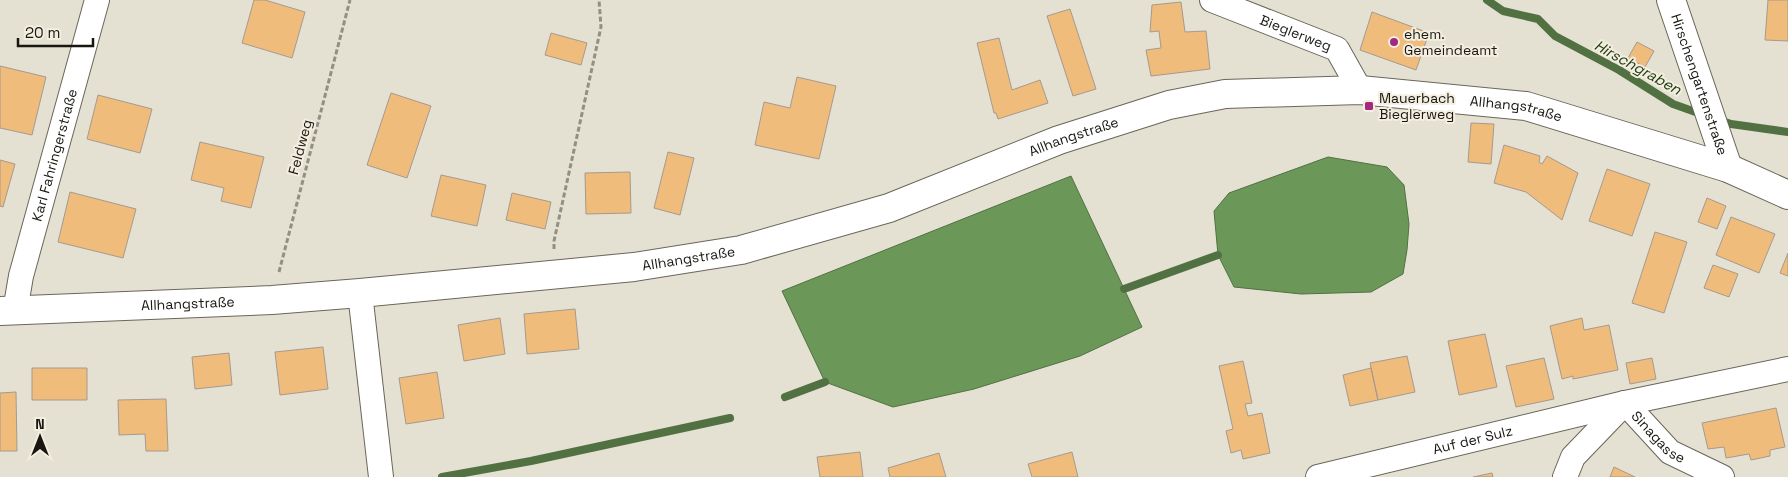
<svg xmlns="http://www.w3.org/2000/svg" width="1788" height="477" viewBox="0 0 1788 477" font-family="'Space Grotesk',sans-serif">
  <rect width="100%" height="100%" fill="#e5e1d2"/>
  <path fill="#6b9859" stroke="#527143" d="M1328 157 1387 167 1404 185 1409 224 1407 250 1403 274 1371 292 1301 294 1234 287 1218 255 1214 211 1229 193Z
    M1071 176 1142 327 1080 356 974 389 893 407 825 382 782 291Z"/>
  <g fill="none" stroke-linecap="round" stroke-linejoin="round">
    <path stroke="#527143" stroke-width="8" d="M1487 0 1503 11 1538 19 1555 36 1619 70 1673 104 1704 115
      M1719 120 1731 124 1788 132
      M1124 289 1218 255
      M785 397 825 382
      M442 477 531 461 730 418"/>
  </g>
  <path fill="#f0bc7b" stroke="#a49a8f" d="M254 0H265L305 12 292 58 242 43Z
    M1768 0H1788V41L1765 40Z
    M1181 2 1185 32 1206 31 1210 69 1151 76 1146 50 1161 48 1159 31 1150 32 1152 5Z
    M1070 9 1096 89 1073 96 1047 16Z
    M1372 12 1429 33 1416 70 1360 50Z
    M551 33 587 43 581 65 545 55Z
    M999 38 1012 90 1040 80 1048 103 998 119 996 113H994L977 43Z
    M1637 42 1654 51 1645 67 1628 58Z
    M0 66 46 77 32 135 0 128Z
    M797 77 836 86 819 159 755 145 764 102 790 108Z
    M391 93 431 106 407 178 367 165Z
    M98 95 152 109 140 153 87 139Z
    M1471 123 1494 124 1491 164 1468 162Z
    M200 142 264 157 251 208 221 201 224 188 191 180Z
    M1504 145 1540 156 1539 162 1542 164 1547 156 1578 173 1562 220 1526 192 1494 183Z
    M668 152 694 158 680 215 654 208Z
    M0 160 15 164 3 207 0 206Z
    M1607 169 1650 184 1632 236 1589 221Z
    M630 172 631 213 586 214 585 173Z
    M441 175 486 185 477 226 431 216Z
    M70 192 136 209 123 258 58 242Z
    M512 193 551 202 545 229 506 220Z
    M1707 198 1726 206 1717 229 1698 222Z
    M1731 217 1775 234 1759 273 1716 255Z
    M1655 232 1687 242 1664 313 1632 303Z
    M1788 253V276L1780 273Z
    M1713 265 1738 274 1729 297 1704 288Z
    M575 309 579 349 527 354 524 314Z
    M500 318 505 354 464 361 458 325Z
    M1582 318 1584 330 1609 325 1618 370 1573 379V376L1562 379 1550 326Z
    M1485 334 1497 387 1459 395 1448 341Z
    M323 347 328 389 280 395 275 352Z
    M229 353 232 385 195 389 192 357Z
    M1407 356 1415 392 1378 400 1370 363Z
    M1544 358 1554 399 1516 407 1506 366Z
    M1652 358 1656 379 1630 384 1626 363Z
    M1243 361 1252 403 1245 404 1248 416 1262 413 1270 453 1243 459 1241 450 1231 453 1226 431 1233 429 1219 366Z
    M32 368H87V400H32Z
    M1371 368 1378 400 1350 406 1343 375Z
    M437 372 444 418 406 424 399 378Z
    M16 392 17 451H0V393Z
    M166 399 168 451H146L145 434 119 435 118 400Z
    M1776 408 1785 447 1770 450V456L1751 460 1749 454 1726 458 1724 447 1708 449 1702 423Z
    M860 452 863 477H820L817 457Z
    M1072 452 1078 477H1032L1028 464Z
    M939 453 946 477H890L888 468Z
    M1614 467 1635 477H1610Z
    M1492 473 1493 477H1473Z"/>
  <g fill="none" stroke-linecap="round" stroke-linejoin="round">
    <g stroke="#6a665a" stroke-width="26">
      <g id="minor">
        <path id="s1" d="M1212 0 1337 49 1360 90"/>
        <path d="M360 293 381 477"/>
        <path id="s2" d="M15 311 21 276 97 0"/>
        <path id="s3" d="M1625 403 1670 452 1722 477"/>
        <path id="s4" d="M1318 477 1625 403 1788 369"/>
        <path d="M1565 477 1573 457 1625 403"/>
      </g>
    </g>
    <g stroke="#6a665a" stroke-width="30">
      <g id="tertiary">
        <path id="s5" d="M1671 0 1728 168"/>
        <path id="s6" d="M0 311 272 300 360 293 634 267 741 250 889 208 1059 140 1169 105 1225 94 1360 90 1526 106 1728 168 1788 195"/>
      </g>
    </g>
    <path stroke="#928f84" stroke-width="3" stroke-dasharray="5 2.5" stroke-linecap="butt" d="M554 249V241L601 27 599 0
      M279 272 350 0"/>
    <use href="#minor" stroke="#fff" stroke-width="24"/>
    <use href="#tertiary" stroke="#fff" stroke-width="28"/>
  </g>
  <g fill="#a4287c" stroke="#f3eedf" stroke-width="2">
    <circle cx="1394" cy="42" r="5"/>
    <rect x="1364" y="101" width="10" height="10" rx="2.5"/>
  </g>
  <g text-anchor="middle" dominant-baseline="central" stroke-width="4" stroke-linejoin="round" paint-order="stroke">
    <g font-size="14" fill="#181611" stroke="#f3eedf">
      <text stroke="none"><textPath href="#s1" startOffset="90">Bieglerweg</textPath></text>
      <text stroke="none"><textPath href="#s5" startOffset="89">Hirschengartenstraße</textPath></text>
      <text stroke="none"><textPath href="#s6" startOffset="1546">Allhangstraße</textPath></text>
      <text stroke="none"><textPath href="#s6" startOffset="1096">Allhangstraße</textPath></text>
      <text transform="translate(300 147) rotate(-75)">Feldweg</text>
      <text stroke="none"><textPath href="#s2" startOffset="161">Karl Fahringerstraße</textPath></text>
      <text stroke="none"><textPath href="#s6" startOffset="691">Allhangstraße</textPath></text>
      <text stroke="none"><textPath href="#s6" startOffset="188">Allhangstraße</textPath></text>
      <text stroke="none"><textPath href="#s3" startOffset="48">Sinagasse</textPath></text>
      <text stroke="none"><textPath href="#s4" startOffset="159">Auf der Sulz</textPath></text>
    </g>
    <g font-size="14" fill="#181611" stroke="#f3eedf" text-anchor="start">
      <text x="1404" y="34">ehem.<tspan x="1404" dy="16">Gemeindeamt</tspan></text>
      <text x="1379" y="98">Mauerbach<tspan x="1379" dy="16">Bieglerweg</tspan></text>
    </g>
    <g font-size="15" font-style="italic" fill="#213f13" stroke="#f3eedf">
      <text transform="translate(1638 67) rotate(29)">Hirschgraben</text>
    </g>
  </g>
  <g transform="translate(40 437)" stroke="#f3eedf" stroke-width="4" paint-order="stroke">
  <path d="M0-4L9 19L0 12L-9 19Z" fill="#181611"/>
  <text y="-8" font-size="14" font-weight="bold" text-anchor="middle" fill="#181611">N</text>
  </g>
  <path d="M18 38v8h75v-8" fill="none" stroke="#181611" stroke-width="2.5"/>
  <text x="25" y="38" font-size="15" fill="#181611" stroke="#f3eedf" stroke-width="4" paint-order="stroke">20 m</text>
</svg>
